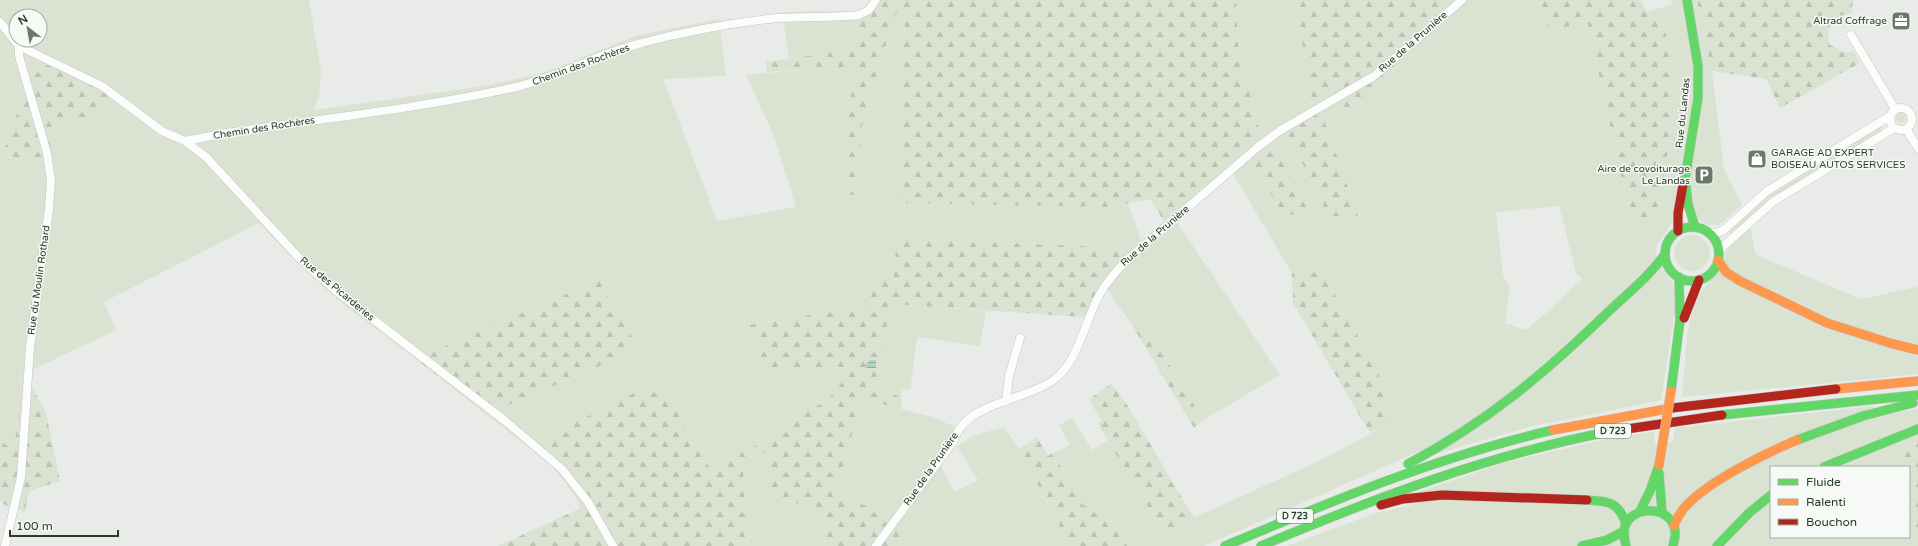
<svg xmlns="http://www.w3.org/2000/svg" width="1918" height="546" viewBox="0 0 1918 546" font-family="'Varela Round',sans-serif">
  <defs>
    <pattern id="forest-firs" width="22" height="20" patternUnits="userSpaceOnUse"><rect width="22" height="20" fill="#dae2d2"/><path d="M5 1l3.5 6h-7zM16 11l3.5 6h-7z" fill="#bbc3b4"/></pattern>
    <pattern id="water-rules" width="6" height="5" patternUnits="userSpaceOnUse"><rect width="6" height="5" fill="#aed4bc"/><path d="M0 2.5h6" fill="none" stroke="#8ead99"/></pattern>
  </defs>
  <rect width="100%" height="100%" fill="#e8ebe7"/>
  <path fill="#dae2d2" fill-rule="evenodd" d="M0 0H309L321 71 319 96 314 110 490 85 540 74 636 36 719 19 726 76 663 79 717 221 796 207 774 136 746 75 856 65 847 120 850 195 859 194 862 125 895 13 905 14 898 203 1109 207 1128 203 1141 241 1172 215 1280 375 1203 420 1141 319 1132 325 1103 283 1113 265 1132 248 898 239 893 282 868 306 748 325 767 370 851 367V371L827 401 778 426 780 432 711 470 550 435 531 449 492 419 507 406 433 351 416 359 337 299 292 258 259 223 104 302 116 330 34 369 23 367 14 450 0 441ZM16 16H40V40H16ZM27 57 80 125 73 117 46 129 54 163 2 156 32 73Z
    M1236 0H1299L1301 35 1312 106 1358 216 1322 114 1369 101 1377 86 1398 66 1391 55 1455 0H1539L1548 29 1588 24 1629 212 1636 223 1654 21 1651 11 1672 4V0H1697L1712 71 1724 170 1742 205 1719 225H1707L1697 218 1691 195V179H1679L1672 222 1657 245 1656 257 1665 273 1673 284 1676 303 1661 400 1529 427 1436 454 1420 451 1204 546H1127L1098 499 1084 506 1053 453 1070 445 1059 425 1072 418 1092 450 1108 440 1163 532 1319 461 1391 423 1317 262 1292 273 1229 167 1271 142 1266 131 1260 135 1238 47ZM1559 206 1576 273 1582 279 1546 313 1526 330 1505 323 1510 287 1503 276 1496 212Z
    M857 11 856 49 789 59 782 12Z
    M1896 118a5 5 0 1 1 10 0a5 5 0 1 1-10 0Z
    M1882 125 1883 127 1880 132 1771 199 1731 234 1728 230 1766 194Z
    M1750 225 1756 255 1861 299 1918 287V374L1682 397 1687 336 1694 300 1720 270 1727 250Z
    M1674 253a18 18 0 1 1 36 0a18 18 0 1 1-36 0Z
    M891 304 986 311 980 346 917 337 910 390H902L901 397 884 392 876 380Z
    M861 399 932 417 955 427 947 444 936 458 955 492 978 480 957 446 973 436 1004 427 1019 449 1070 546H903L897 531 835 499Z
    M1874 406 1876 417 1918 409V441L1905 445 1904 467H1771V537H1909V507H1911V532L1918 533V546H1287L1373 514 1418 503V492L1504 463 1611 438 1654 432 1655 445 1673 442 1675 428Z
    M768 450 826 509 825 546H747L743 467Z"/>
  <path fill="url(#forest-firs)" d="M870 0H1236L1238 47 1260 134 1266 131 1311 216 1283 214 1246 153 1164 221 1150 199 1109 207 898 203 905 15 895 13 862 125 859 194 850 195 847 120 856 66 767 72 766 62 856 49 857 11 866 7Z
    M1299 0H1455L1392 55 1398 65 1377 86 1369 101 1322 114 1358 216H1328L1287 131 1315 114 1312 106 1301 35Z
    M1539 0H1641L1646 12 1651 11 1654 20 1662 23C1667 34 1668 46 1670 58 1679 113 1665 164 1656 218L1636 223 1629 212 1588 24 1548 29Z
    M1697 0H1853L1851 14C1832 15 1825 27 1830 45L1846 53 1854 52 1860 63 1780 108 1766 79 1712 71Z
    M27 56 99 88 115 100 79 125 73 117 47 129 54 163 2 156 32 73Z
    M897 239 1133 248 1113 265 1084 317 891 304 876 380 884 392 901 397 902 409 861 399 835 499 870 506 897 531 903 546H825L826 509 771 498 768 450 743 467 747 546H498L581 508 571 490 554 468 531 449 550 435 658 381 711 470 780 432 778 426 827 401 851 371 850 367 767 370 748 325 868 306 873 281H893Z
    M1317 262 1378 372 1391 423 1370 433 1293 303 1292 273Z
    M599 280 639 349 507 406 492 419 416 359Z
    M1141 319 1203 420 1194 428 1132 325Z
    M23 367 34 369 31 386 46 412 60 481 29 491 25 512 5 505 0 501V441L14 450Z
    M1111 383 1124 400 1194 518 1163 532 1098 424 1102 421 1089 400Z
    M1037 437 1048 456 1053 453 1084 506 1097 499 1127 546H1070L1019 449Z
    M1918 441V533L1911 532V508L1909 507V467H1904L1905 445Z"/>
  <path fill="url(#water-rules)" d="M871 360H876V368H867L865 365Z"/>
  <g fill="none" stroke-linecap="round" stroke-linejoin="round">
    <g stroke="#c5c8c4" stroke-width="9">
      <path id="street" d="M0 22 19 46V56L47 153 51 181 49 209 30 347 21 477 5 546
        M1851 35 1895 109
        M19 46 102 86 162 131 185 141 206 157 301 260 335 290 504 420 562 469 588 502 613 546
        M1890 119a11 11 0 1 1 22 0a11 11 0 1 1-22 0Z
        M1906 129 1918 148
        M185 141 221 134C318 119 416 109 512 88 557 78 597 54 642 43 686 31 732 23 777 18 805 16 832 18 859 15L869 10 876 0
        M1708 232 1717 233 1724 230 1767 191 1890 116
        M1719 250 1774 201 1894 128
        M1006 401 1009 376 1020 338
        M876 546 953 442C955 437 957 432 960 428 979 401 1030 399 1056 378 1079 360 1086 317 1101 292 1108 280 1117 270 1127 260L1259 146 1281 130 1374 76 1462 0"/>
    </g>
    <g stroke="#c5c9c4" stroke-width="10">
      <path id="fast" d="M1687 0 1698 66V98L1685 179 1688 204 1695 227
        M1665 254a27 27 0 1 1 54 0a27 27 0 1 1-54 0Z
        M1671 391 1680 320 1679 277
        M1722 415 1918 395
        M1797 440 1863 416 1913 403
        M1408 464C1487 422 1544 374 1608 312 1628 293 1649 277 1665 254
        M1824 467 1918 429
        M1659 473 1662 512
        M1587 500C1608 501 1619 502 1626 524
        M1640 511 1650 491 1659 465
        M1225 546C1332 501 1439 456 1553 430
        M1261 546C1375 498 1491 454 1613 431
        M1582 546 1607 540 1624 531
        M1626 546C1625 541 1624 535 1624 531 1627 504 1672 504 1675 531 1676 535 1674 541 1673 546
        M1717 546 1749 513 1771 495"/>
    </g>
    <g stroke="#c5c9c4" stroke-width="10">
      <path id="slow" d="M1718 260 1726 272 1740 281 1827 323 1893 344 1918 350
        M1836 389 1918 381
        M1553 430 1672 408
        M1674 526C1677 518 1681 511 1687 505 1709 481 1766 453 1797 440"/>
    </g>
    <g stroke="#c5c9c4" stroke-width="10">
      <path id="jam" d="M1678 231V213L1683 185
        M1684 318 1699 280
        M1672 408 1836 389
        M1613 431 1722 415
        M1381 505 1403 499 1442 495 1587 500"/>
    </g>
    <use href="#street" stroke="#fcfcfb" stroke-width="8"/>
    <use href="#fast" stroke="#63d668" stroke-width="9"/>
    <use href="#slow" stroke="#ff974d" stroke-width="9"/>
    <use href="#jam" stroke="#b3261e" stroke-width="9"/>
    <g stroke="#c5c9c4" stroke-width="10" stroke-linecap="butt">
      <path id="slow-bridge" d="M1659 465 1671 391"/>
    </g>
    <use href="#slow-bridge" stroke="#ff974d" stroke-width="9"/>
  </g>
  <defs>
    <g id="office-square" transform="scale(1)"><rect x="-9" y="-9" width="18" height="18" rx="4" fill="#6b796a" stroke="#f7f9f6"/><path d="M-6-3h4V-5.5h4V-3h4V5H-6ZM-1-4.5V-3h2v-1.5ZM-6 0V1H6V0Z" fill="#fff"/></g>
    <g id="shop-square" transform="scale(1)"><rect x="-9" y="-9" width="18" height="18" rx="4" fill="#6b796a" stroke="#f7f9f6"/><path d="M-5-2.5h2.3a2.7 3.5 0 0 1 5.4 0H5L5.5 6h-11ZM-1.5-2.5h3a1.5 2.3 0 0 0-3 0Z" fill="#fff"/></g>
    <g id="parking-square" transform="scale(1)"><rect x="-9" y="-9" width="18" height="18" rx="4" fill="#6b796a" stroke="#f7f9f6"/><path d="M-3.5-5.5H1a3.5 3.5 0 0 1 0 7H-1V5.5H-3.5ZM-1-3.4V-.6H.8a1.4 1.4 0 0 0 0-2.8Z" fill="#fff"/></g>
  </defs>
  <g fill-rule="evenodd">
    <use href="#office-square" x="1901" y="21"/>
    <use href="#shop-square" x="1757" y="159"/>
    <use href="#parking-square" x="1704" y="175"/>
  </g>
  <g text-anchor="middle" dominant-baseline="central" stroke-width="3" stroke-linejoin="round" paint-order="stroke">
    <g fill="#f7f9f6" stroke="#667565" stroke-width="1">
      <rect x="1595" y="424" width="36" height="14" rx="3"/>
      <rect x="1277" y="509" width="36" height="14" rx="3"/>
    </g>
    <g font-size="9" font-weight="bold" fill="#283c27">
      <text x="1613" y="431">D 723</text>
      <text x="1295" y="516">D 723</text>
    </g>
    <g font-size="10" fill="#283c27" stroke="#f7f9f6" text-anchor="end">
      <text x="1887" y="21">Altrad Coffrage</text>
      <text x="1771" y="153" text-anchor="start">GARAGE AD EXPERT<tspan x="1771" dy="12">BOISEAU AUTOS SERVICES</tspan></text>
      <text x="1690" y="169">Aire de covoiturage<tspan x="1690" dy="12">Le Landas</tspan></text>
    </g>
    <g font-size="10" fill="#283c27" stroke="#f7f9f6">
      <text transform="translate(1413 42) rotate(-41)">Rue de la Prunière</text>
      <text transform="translate(581 65) rotate(-20)">Chemin des Rochères</text>
      <text transform="translate(1683 113) rotate(-84)">Rue du Landas</text>
      <text transform="translate(264 128) rotate(-9)">Chemin des Rochères</text>
      <text transform="translate(1155 236) rotate(-41)">Rue de la Prunière</text>
      <text transform="translate(39 280) rotate(-82)">Rue du Moulin Rothard</text>
      <text transform="translate(337 289) rotate(40)">Rue des Picarderies</text>
      <text transform="translate(931 469) rotate(-55)">Rue de la Prunière</text>
    </g>
  </g>
  <rect x="1770" y="466" width="140" height="72" fill="#f7f9f6" stroke="#a4ada3"/>
  <rect x="1778" y="479" width="20" height="6" fill="#63d668" stroke="#a4ada3"/>
  <text x="1806" y="486" font-size="12" fill="#283c27">Fluide</text>
  <rect x="1778" y="499" width="20" height="6" fill="#ff974d" stroke="#a4ada3"/>
  <text x="1806" y="506" font-size="12" fill="#283c27">Ralenti</text>
  <rect x="1778" y="519" width="20" height="6" fill="#b3261e" stroke="#a4ada3"/>
  <text x="1806" y="526" font-size="12" fill="#283c27">Bouchon</text>
  <g transform="translate(28 28) rotate(329)"><circle r="19" fill="#f7f9f6" stroke="#a4ada3"/>
  <path d="M0-3L7 15L0 10L-7 15Z" fill="#6b796a"/>
  <text y="-6" font-size="11" font-weight="bold" text-anchor="middle" fill="#283c27">N</text>
  </g>
  <path d="M10 530v6h108v-6" fill="none" stroke="#283c27" stroke-width="2"/>
  <text x="16" y="530" font-size="12" fill="#283c27" stroke="#f7f9f6" stroke-width="3" paint-order="stroke">100 m</text>
</svg>
